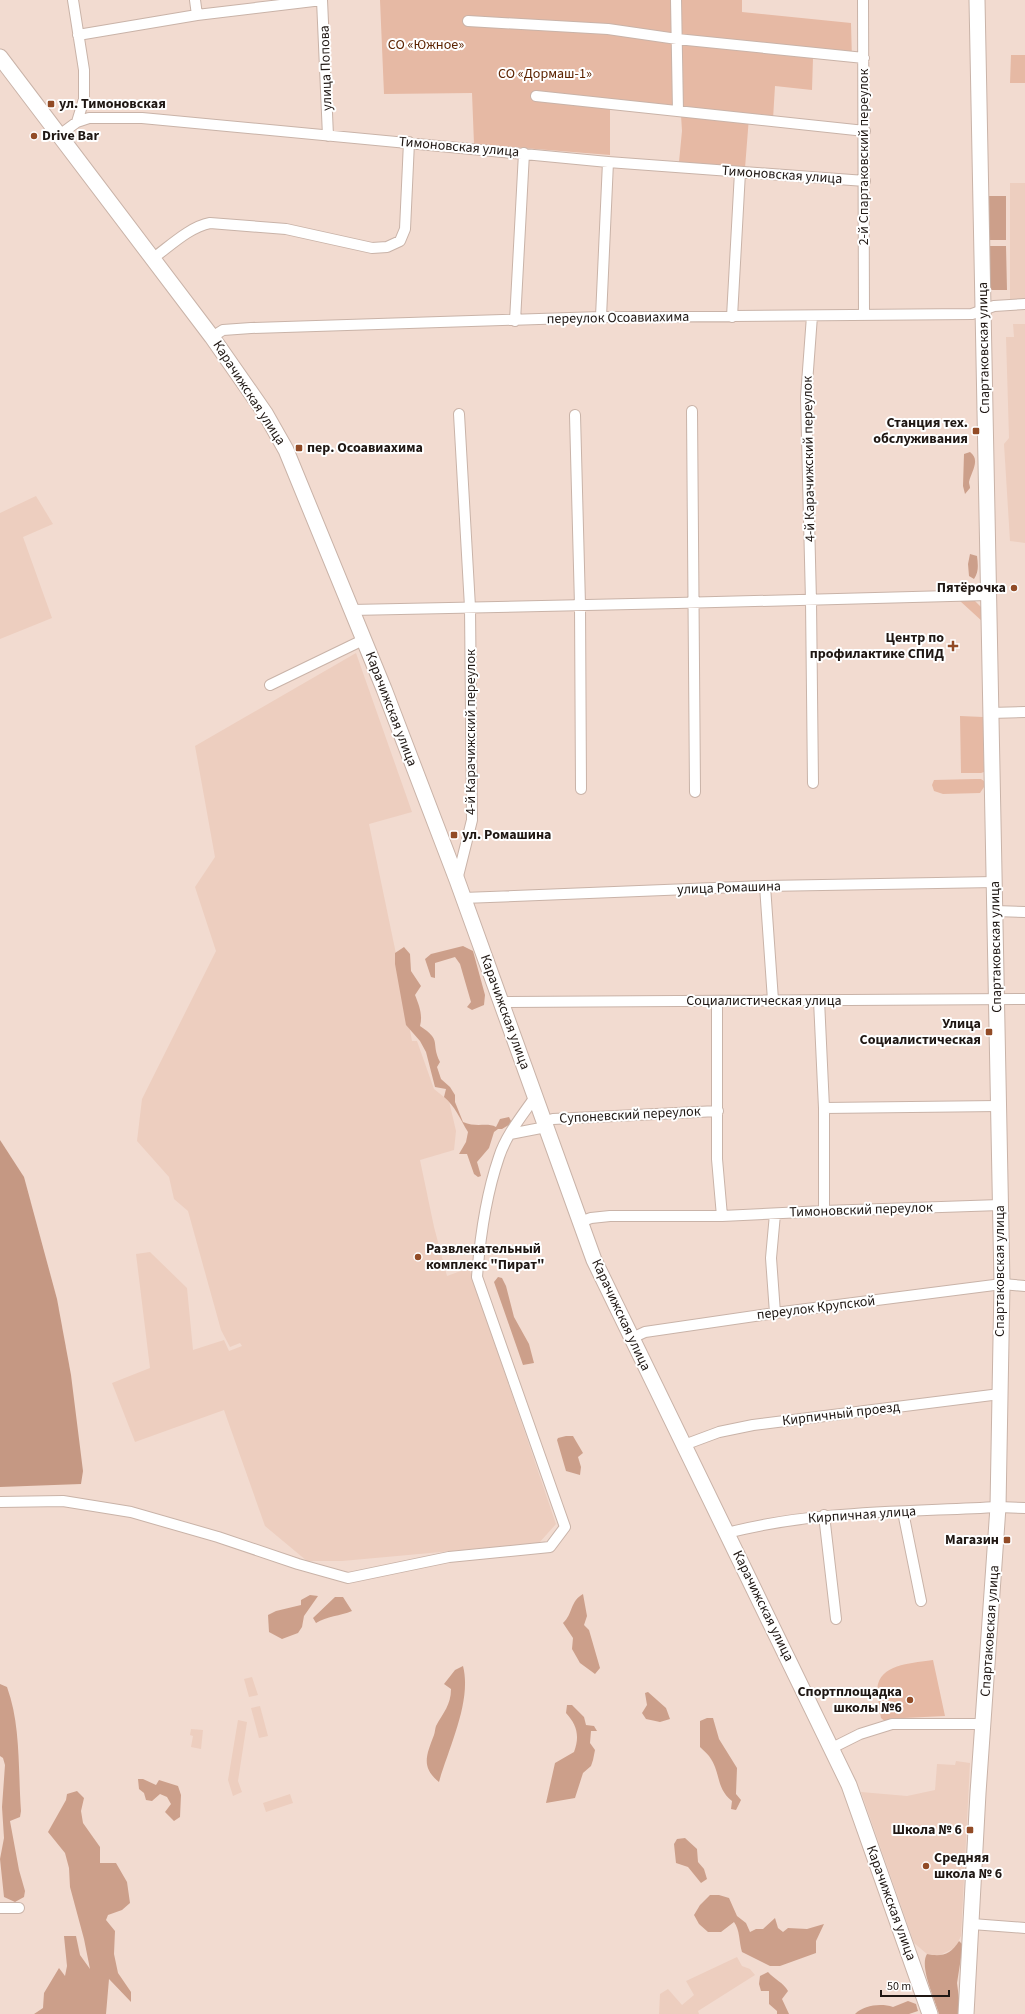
<svg xmlns="http://www.w3.org/2000/svg" width="1025" height="2014" viewBox="0 0 1025 2014" font-family="'Source Sans 3',sans-serif">
  <rect width="100%" height="100%" fill="#f2dbd0"/>
  <path fill="#edcebf" d="M1010 183H1025V299L1010 300Z
    M1013 324H1025V543L1010 541 1004 444 1009 438 1006 337H1014Z
    M36 496 53 524 23 537 52 618 0 639V513Z
    M356 653 412 812 369 824 395 949 412 1041H417L434 1089 449 1101 456 1131 454 1150 420 1160 434 1227 447 1276 469 1268 556 1524 539 1543 342 1561H307L265 1526 224 1410 135 1442 112 1383 150 1368 136 1254 150 1252 187 1288 193 1350 224 1340 229 1351 242 1346 240 1343 230 1347 221 1330 188 1211 174 1199 169 1177 137 1141 142 1099 216 951 195 887 215 857 195 746Z
    M252 1677 258 1695 249 1697 244 1679Z
    M260 1706 268 1736 259 1738 251 1708Z
    M238 1720 247 1722 238 1781 242 1792 233 1796 228 1780Z
    M191 1729 203 1730 201 1749 191 1747 193 1736 190 1735Z
    M956 1761 970 1763 961 1936 955 1948 938 1956 927 1954 914 1943 861 1792 907 1796 935 1790 937 1764 955 1765Z
    M290 1794 293 1803 266 1812 263 1803Z
    M737 1957 742 1966 750 1969 755 1975 698 2011 699 2014H659L660 1994 668 1989 682 2005 694 1995 686 1981Z"/>
  <path fill="#e6b9a4" d="M380 0H742V12L851 23 852 61 813 58 812 90 775 86 773 119 749 117 745 168 679 162 682 131 681 115 610 109V155L474 144 472 93 384 94Z
    M1011 55H1025V83H1010Z
    M960 601H975L982 608 983 622Z
    M960 716 983 717 984 772 981 773H961Z
    M975 779H981L984 781V787L980 793 943 794 934 791 932 785 934 780Z
    M933 1660 945 1716 904 1718 886 1722 881 1718C880 1710 876 1690 878 1684 884 1663 915 1663 933 1660Z"/>
  <path fill="#cc9f8a" d="M989 196H1006V240H989Z
    M989 246H1006L1007 290H989Z
    M970 452C981 460 971 472 969 482 969 484 970 486 970 488L965 494 963 486 964 454Z
    M970 554 977 556C978 564 979 572 974 579L969 576 968 564Z
    M463 946 473 951 485 995 484 1005 472 1010 467 1007 471 1002 460 964 455 957 435 963V978L431 977 425 959 431 954Z
    M404 947 410 954 411 971 421 986 415 995C419 1005 423 1015 420 1026 443 1041 430 1042 440 1062L437 1067 441 1079 450 1087 455 1095V1102L463 1122C477 1128 487 1122 496 1127L500 1119 509 1117 512 1123 502 1129H498L494 1132 489 1148 477 1162 481 1176 478 1177 474 1174 467 1154H459L466 1142 468 1132C460 1119 455 1106 444 1097L446 1089 435 1087 426 1052 420 1041 406 1025 395 964V953Z
    M498 1277 502 1278 506 1286 514 1317 529 1344 534 1363 523 1365 494 1282Z
    M566 1436H573L583 1453 578 1457 581 1467 580 1475 566 1471 557 1440 558 1438Z
    M583 1594 587 1616 584 1625 589 1630 600 1668 595 1674 580 1663 572 1649 573 1638 563 1623C573 1614 570 1601 583 1594Z
    M310 1595 318 1596 304 1616 302 1627 298 1633 282 1639 269 1632 268 1615 276 1611 301 1605V1600Z
    M335 1597H343L352 1611C340 1616 327 1616 316 1623L313 1618Z
    M463 1666C472 1701 449 1747 439 1782 420 1767 427 1754 434 1735 435 1732 435 1729 436 1726 443 1713 451 1705 451 1689L444 1684 455 1670Z
    M0 1684 7 1687C21 1725 18 1771 21 1811L20 1817 10 1821 19 1870 25 1891 24 1897 15 1902 4 1897 0 1859 4 1838 2 1807 5 1765 3 1758 0 1756Z
    M648 1692 666 1708 670 1719 660 1722 646 1719 642 1713 647 1705 645 1693Z
    M567 1705H572L584 1717 586 1725 594 1726 597 1731H591L590 1743 595 1750 593 1760 591 1766 583 1773 575 1798 546 1803 555 1763 574 1752C580 1736 577 1725 566 1713Z
    M707 1718H713L719 1739 737 1768 736 1794 741 1800 736 1810 731 1809 732 1801C716 1788 721 1775 711 1759 709 1755 704 1751 700 1747V1721Z
    M138 1779H143L156 1785 159 1780 178 1786 181 1795 180 1817 174 1821 165 1812 171 1804 167 1797 160 1794 152 1801 146 1800 144 1793 139 1789Z
    M77 1791 84 1798 81 1811 83 1823 100 1847V1863H116L127 1882 130 1903 122 1910 108 1915 106 1920 115 1931 114 1954 118 1973 131 1992V2002L109 1979 106 2014H34L43 2008 44 1993 59 1968 65 1976 67 1966 64 1936H76L80 1955 90 1969 84 1939 70 1887 69 1868 65 1853 48 1832 66 1800 67 1794Z
    M685 1838 697 1849 698 1862 704 1869 707 1879 701 1883 688 1867 676 1863 674 1844 677 1839Z
    M710 1895H719L729 1898 737 1916 746 1923 750 1932 756 1929H763L775 1918 778 1928 783 1932 788 1928 807 1929 824 1924 816 1941V1953L780 1966H770L742 1952C739 1942 740 1930 734 1922L721 1932H708L699 1924 694 1915 700 1905Z
    M959 1941 963 1945 957 1983 961 2014H939C935 1999 919 1967 927 1954 941 1957 951 1955 959 1941Z
    M768 1972C774 1979 784 1983 788 1991L782 1999 789 2014H777V2011L769 2004V1991H761L759 1984 760 1976Z
    M908 2001 916 2004 918 2011 909 2014H855C864 2005 881 2003 893 2007Z"/>
  <path fill="#c59883" d="M0 1140 24 1177 57 1299 71 1375 83 1471 81 1484 0 1487Z"/>
  <g fill="none" stroke-linecap="round" stroke-linejoin="round">
    <g stroke="#c9b3a8" stroke-width="12">
      <path id="street" d="M73 0 84 70V99L77 122
        M195 0 197 15
        M322 0 328 136
        M676 0 678 111
        M863 0 864 315
        M468 21 608 29 677 39 864 58
        M78 35 197 15 322 0
        M536 96 865 131
        M58 136 77 122 89 118H142L608 162 865 181
        M152 259C169 247 189 227 210 223L286 229 372 248 387 247 400 241 405 229 409 142
        M812 316 806 397 811 601 813 783
        M601 317 608 162
        M732 317 740 172
        M515 321 524 153
        M212 337 223 330 251 328 601 317 972 314 994 306 1025 304
        M692 411 695 792
        M575 415 580 605 581 789
        M351 610C563 605 776 602 988 595
        M270 685 363 640
        M990 713 1025 712
        M457 880 472 820 470 607 459 414
        M765 886 773 1000
        M463 898 765 886 995 882
        M995 911 1025 912
        M819 1000 824 1108V1211
        M717 1001V1159L722 1216
        M502 1002 1025 999
        M824 1108 998 1106
        M543 1122 553 1119 718 1111
        M510 1134 546 1127
        M775 1214 771 1258 775 1313
        M580 1222 591 1218 610 1216H722L824 1211 1000 1205
        M632 1338 645 1332 775 1313 1002 1284 1025 1286
        M684 1445 719 1432 753 1425 1000 1394
        M0 1502 63 1501 131 1512 218 1537 298 1564 348 1578 449 1557 550 1547 565 1527 477 1277C480 1237 486 1195 499 1157 506 1135 522 1116 535 1097
        M903 1512 921 1601
        M824 1515 836 1619
        M727 1533C815 1510 908 1512 998 1507L1025 1508
        M832 1748 860 1734 892 1724H984
        M0 1908H19
        M972 1924 1025 1928"/>
    </g>
    <g stroke="#c9b3a8" stroke-width="17">
      <path id="secondary" d="M0 57 212 337 265 413 286 450 384 689 457 880 594 1260 849 1785 930 2014
        M966 2014 978 1793 998 1507 1002 1284 977 0"/>
    </g>
    <use href="#street" stroke="#fff" stroke-width="10"/>
    <use href="#secondary" stroke="#fff" stroke-width="15"/>
  </g>
  <g fill="#924b26" stroke="#fff" stroke-width="1.5">
    <rect x="47" y="100" width="8" height="8" rx="2"/>
    <circle cx="34" cy="136" r="4"/>
    <rect x="972" y="427" width="8" height="8" rx="2"/>
    <rect x="295" y="444" width="8" height="8" rx="2"/>
    <circle cx="1014" cy="588" r="4"/>
    <path d="M951 640h4v4h4v4h-4v4h-4v-4h-4v-4h4z"/>
    <rect x="450" y="831" width="8" height="8" rx="2"/>
    <rect x="985" y="1028" width="8" height="8" rx="2"/>
    <circle cx="418" cy="1257" r="4"/>
    <rect x="1003" y="1536" width="8" height="8" rx="2"/>
    <circle cx="910" cy="1700" r="4"/>
    <rect x="966" y="1826" width="8" height="8" rx="2"/>
    <circle cx="926" cy="1866" r="4"/>
  </g>
  <g text-anchor="middle" dominant-baseline="central" stroke-width="4" stroke-linejoin="round" paint-order="stroke">
    <g font-size="14" fill="#5c2402" stroke="#fff">
      <text x="426" y="45">СО «Южное»</text>
      <text x="545" y="74">СО «Дормаш-1»</text>
    </g>
    <g font-size="14" fill="#1f1713" stroke="#fff">
      <text transform="translate(326 68) rotate(-92)">улица Попова</text>
      <text transform="translate(459 147) rotate(5)">Тимоновская улица</text>
      <text transform="translate(864 157) rotate(-90)">2-й Спартаковский переулок</text>
      <text transform="translate(782 175) rotate(4)">Тимоновская улица</text>
      <text transform="translate(618 318) rotate(-1)">переулок Осоавиахима</text>
      <text transform="translate(984 348) rotate(-91)">Спартаковская улица</text>
      <text transform="translate(249 393) rotate(57)">Карачижская улица</text>
      <text transform="translate(809 459) rotate(-91)">4-й Карачижский переулок</text>
      <text transform="translate(391 709) rotate(69)">Карачижская улица</text>
      <text transform="translate(471 732) rotate(-90)">4-й Карачижский переулок</text>
      <text transform="translate(729 888) rotate(-2)">улица Ромашина</text>
      <text transform="translate(996 947) rotate(-91)">Спартаковская улица</text>
      <text x="764" y="1001">Социалистическая улица</text>
      <text transform="translate(505 1012) rotate(70)">Карачижская улица</text>
      <text transform="translate(630 1115) rotate(-3)">Супоневский переулок</text>
      <text transform="translate(861 1210) rotate(-2)">Тимоновский переулок</text>
      <text transform="translate(1000 1271) rotate(-90)">Спартаковская улица</text>
      <text transform="translate(816 1308) rotate(-7)">переулок Крупской</text>
      <text transform="translate(621 1315) rotate(65)">Карачижская улица</text>
      <text transform="translate(841 1414) rotate(-7)">Кирпичный проезд</text>
      <text transform="translate(862 1515) rotate(-4)">Кирпичная улица</text>
      <text transform="translate(763 1606) rotate(64)">Карачижская улица</text>
      <text transform="translate(990 1631) rotate(-86)">Спартаковская улица</text>
      <text transform="translate(891 1903) rotate(70)">Карачижская улица</text>
    </g>
    <g font-size="14" font-weight="bold" fill="#1f1713" stroke="#fff" text-anchor="end">
      <text x="59" y="104" text-anchor="start">ул. Тимоновская</text>
      <text x="42" y="136" text-anchor="start">Drive Bar</text>
      <text x="968" y="423">Станция тех.<tspan x="968" dy="16">обслуживания</tspan></text>
      <text x="307" y="448" text-anchor="start">пер. Осоавиахима</text>
      <text x="1006" y="588">Пятёрочка</text>
      <text x="944" y="638">Центр по<tspan x="944" dy="16">профилактике СПИД</tspan></text>
      <text x="462" y="835" text-anchor="start">ул. Ромашина</text>
      <text x="981" y="1024">Улица<tspan x="981" dy="16">Социалистическая</tspan></text>
      <text x="426" y="1249" text-anchor="start">Развлекательный<tspan x="426" dy="16">комплекс "Пират"</tspan></text>
      <text x="999" y="1540">Магазин</text>
      <text x="902" y="1692">Спортплощадка<tspan x="902" dy="16">школы №6</tspan></text>
      <text x="962" y="1830">Школа № 6</text>
      <text x="934" y="1858" text-anchor="start">Средняя<tspan x="934" dy="16">школа № 6</tspan></text>
    </g>
  </g>
  <path d="M881 1990v6h68v-6" fill="none" stroke="#1f1713" stroke-width="2"/>
  <text x="887" y="1990" font-size="12" fill="#1f1713" stroke="#ffffff" stroke-width="3" paint-order="stroke">50 m</text>
</svg>
